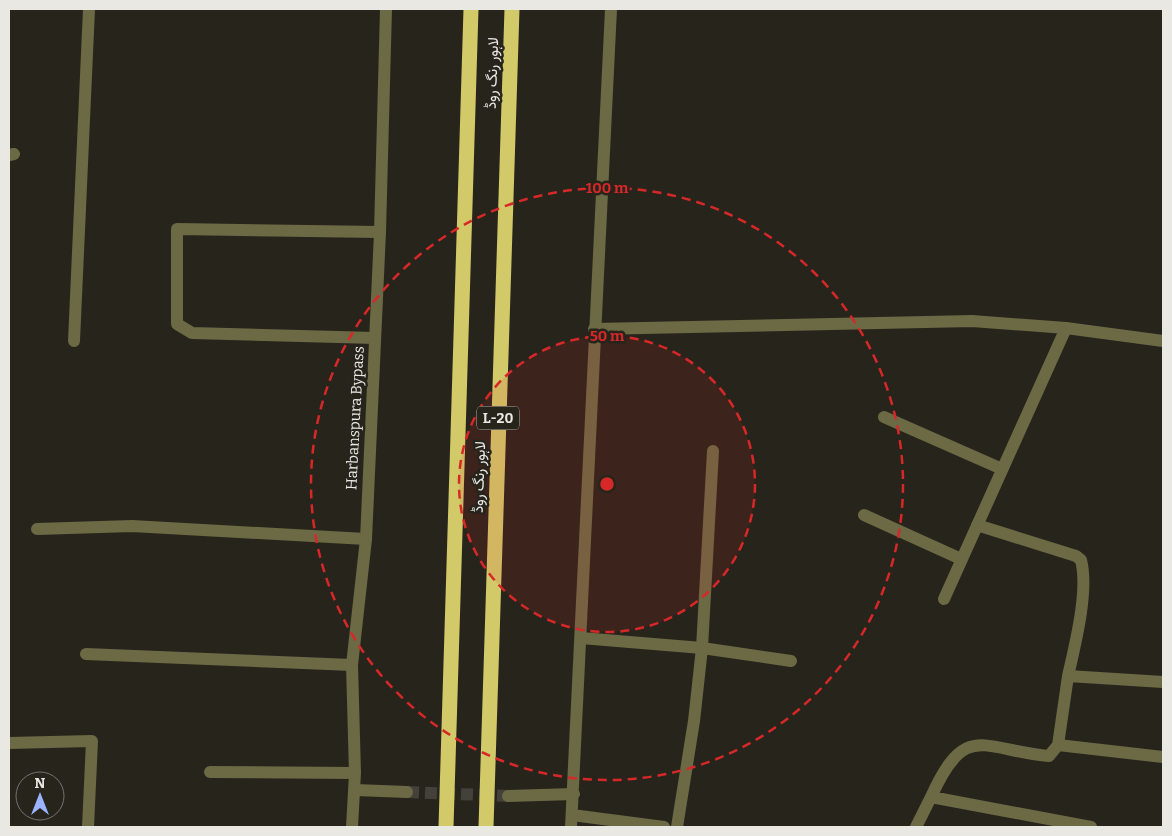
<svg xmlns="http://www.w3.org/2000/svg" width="1172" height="836" viewBox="0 0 1172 836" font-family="Bitter,Vazirmatn,serif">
  <rect width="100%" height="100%" fill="#27241c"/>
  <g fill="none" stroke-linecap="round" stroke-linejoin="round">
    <path stroke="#44413a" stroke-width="12" stroke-dasharray="12 6" stroke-linecap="butt" d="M407 792 508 796"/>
    <path stroke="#6c6945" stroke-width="12" d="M9 155 14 154
      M594 329 972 321 1066 328 1163 341
      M375 338 192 333 177 324V229L380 232
      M74 341 89 9
      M884 417 1002 469
      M864 515 961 559
      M977 525 1076 556 1081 560C1089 591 1075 645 1068 676
      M37 529 132 526 366 539
      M944 599 1066 328
      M581 638 702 648 791 661
      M86 654 352 665
      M9 743 92 741 88 827
      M1058 745 1163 757
      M210 772 355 773
      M931 797C966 720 982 750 1049 756L1058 745 1068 676 1163 682
      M572 815 664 827
      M677 827 694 721 702 648 713 451
      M916 827 931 797 1091 827"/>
    <path stroke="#6c6945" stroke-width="12" d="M355 790 407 792
      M508 796 574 794
      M352 827 355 773 352 665 366 539 380 232 386 9
      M571 827 611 9"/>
    <path stroke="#d2ca69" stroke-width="15" d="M446 827 471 9
      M486 827 512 9"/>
  </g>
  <circle cx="607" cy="484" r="148" fill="#d62828" fill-opacity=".12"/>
  <g fill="none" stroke="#d62828" stroke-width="2.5" stroke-dasharray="9 6">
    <circle cx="607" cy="484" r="148"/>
    <circle cx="607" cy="484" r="296"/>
  </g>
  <g text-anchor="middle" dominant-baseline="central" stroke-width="5" stroke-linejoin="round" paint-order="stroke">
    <rect fill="#27241c" stroke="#b0ada7" stroke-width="1" x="477" y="406.5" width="42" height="23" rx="4"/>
    <g font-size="14" font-weight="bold" fill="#eae8e3">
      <text x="498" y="418">L-20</text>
    </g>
    <g font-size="15" fill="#eae8e3" stroke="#27241c">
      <text transform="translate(492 73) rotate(-88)">لاہور رنگ روڈ</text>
      <text transform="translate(355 418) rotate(-87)">Harbanspura Bypass</text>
      <text transform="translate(479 477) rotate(-88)">لاہور رنگ روڈ</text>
    </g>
  </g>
  <circle cx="607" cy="484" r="8" fill="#d62828" stroke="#27241c" stroke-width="2.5"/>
  <g font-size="15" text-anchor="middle" font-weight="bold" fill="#d62828" stroke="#27241c" stroke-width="5" stroke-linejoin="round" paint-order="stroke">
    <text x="607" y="193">100 m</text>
    <text x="607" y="341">50 m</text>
  </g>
  <rect width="1172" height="836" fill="none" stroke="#eae8e3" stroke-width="20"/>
  <g transform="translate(40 796)"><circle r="24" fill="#27241c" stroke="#75726c"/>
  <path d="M0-4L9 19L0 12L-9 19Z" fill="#9cb4fd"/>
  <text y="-8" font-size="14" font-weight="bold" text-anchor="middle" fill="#eae8e3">N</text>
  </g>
</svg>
